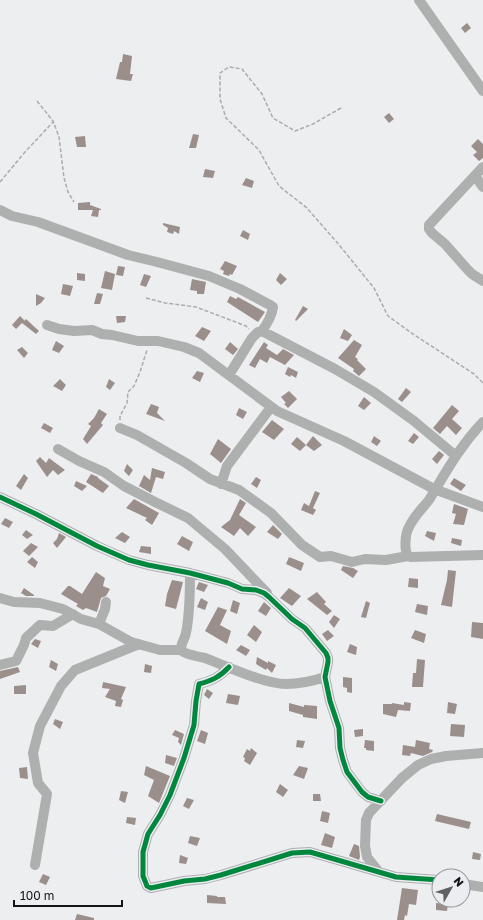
<svg xmlns="http://www.w3.org/2000/svg" width="483" height="920" viewBox="0 0 483 920" font-family="'Golos Text',sans-serif">
  <rect width="100%" height="100%" fill="#edeef0"/>
  <path fill="#9b8f8c" d="M467 23 471 28 465 33 461 28Z
    M123 54 132 56 130 74H133L131 81 116 79 120 62H122Z
    M389 113 394 119 389 123 384 117Z
    M193 134 199 135 196 148H189Z
    M85 136 86 147H77L75 137Z
    M478 139 483 144V158L479 161 473 155 477 152 471 146Z
    M205 169 215 171 213 178 203 177Z
    M246 178 254 181 252 188 242 185Z
    M90 202V205L101 209V210H99L98 217 91 216 93 210H78V203Z
    M163 223 180 227 179 234 174 231 173 234 167 232 168 228 163 225Z
    M243 230 250 234 248 240 240 236Z
    M225 261 237 266 232 275 230 274 229 276 223 274 224 271 220 269Z
    M118 266 125 267 123 276 116 275Z
    M105 271 115 274 112 290 101 288Z
    M77 273 85 274V281L77 280Z
    M280 273 287 279 281 285 276 280Z
    M144 274 151 276 146 287 140 285Z
    M192 279 206 282 204 294H197V291L190 290Z
    M63 284 73 286 70 296 61 294Z
    M97 293 103 294 100 304H94Z
    M36 294 45 298 41 303 36 306Z
    M230 296 236 299 238 297 265 312 258 322 227 302Z
    M303 306 308 309 296 321 295 320Z
    M20 316 24 320V321L26 319 39 331 36 334 22 323 16 329 12 325Z
    M116 316H126L125 322 117 323Z
    M202 327 211 331 204 341 195 336Z
    M344 329 352 335 348 341 340 338Z
    M354 340 362 345 355 357 358 359 357 360 366 369 359 376 353 371 354 369 338 358Z
    M56 341 64 346 59 353 52 350Z
    M230 342 238 349 233 355 225 349Z
    M264 342 268 345 266 348 277 355 283 349 294 355 285 365 270 357 267 363 260 359 255 368 249 365Z
    M22 347 28 353 24 358 17 350Z
    M288 367 298 372 296 378 291 375 290 377 285 374Z
    M197 371 204 373 200 382 192 378Z
    M60 379 66 385 62 391 53 386Z
    M109 379 115 383 110 390 106 387Z
    M406 388 411 392 402 402 398 399Z
    M289 391 297 399 288 408 284 404 286 403 281 397Z
    M364 397 371 403 364 410 358 406Z
    M151 404 159 407 157 413 165 421 146 414Z
    M452 405 459 411 452 419 462 428 456 435 447 426 440 434 433 428Z
    M239 408 247 412 243 419 236 415Z
    M99 409 107 414 101 423 103 425 87 444 83 439 91 426 88 424 94 418Z
    M272 420 284 429 274 440 262 432Z
    M44 423 53 428 50 433 41 428Z
    M414 433 419 437 413 444 408 441Z
    M313 436 322 445 314 451 306 445Z
    M374 436 381 441 377 446 371 442Z
    M297 437 306 445 300 451 291 444Z
    M218 439 231 449 221 463 210 454Z
    M439 451 444 455 437 464 432 459Z
    M40 457 46 463 49 458 65 470 58 475 53 470 47 477 36 461Z
    M127 464 133 470 129 476 124 471Z
    M152 468 165 472 163 479 156 477 151 493 139 486 144 475 150 480Z
    M24 474 28 478 21 490 16 486Z
    M91 474 98 477V478L109 486 103 493 86 482Z
    M256 477 261 480 257 488 251 484Z
    M454 478 466 485 461 491 450 484Z
    M76 481 87 486 82 491 74 486Z
    M315 491 320 493 313 508 316 510 313 515 301 510 304 503 309 506Z
    M134 499 159 513 152 525 145 520 147 518 126 508Z
    M240 499 246 503 239 515 256 527 248 536 240 528 234 536 221 527 230 520Z
    M454 504 468 509 464 525 453 524 456 514 452 513Z
    M5 518 13 522 9 528 1 524Z
    M273 525 282 534 278 539 267 532Z
    M26 530 33 535 27 539 22 535Z
    M427 531 436 533 434 541 425 536Z
    M122 532 130 537 125 543 115 538Z
    M59 533 66 537 57 548 53 543 57 539Z
    M182 536 193 542 189 551 177 544Z
    M452 538 462 540 461 546 451 543Z
    M31 543 38 547 29 556 23 551Z
    M141 546 151 547V554L139 552Z
    M32 557 38 562 35 568 27 562Z
    M289 557 304 563 301 571 286 564Z
    M343 566 353 568 358 571 353 578 341 570Z
    M448 570 456 571 452 607 441 605 447 580Z
    M96 572 105 578 103 586 110 589 106 596 101 598 97 612 86 608 83 610 76 606 78 604 61 594 68 586H70L82 594Z
    M409 578 418 579V588L408 587Z
    M172 580 183 582 176 609 165 606 167 594Z
    M199 582 208 585 204 592 196 589Z
    M24 588 34 595V596H26L21 593Z
    M289 588 301 596 292 606 280 598Z
    M317 592 326 602 324 604 332 611 327 615 307 599Z
    M201 598 208 602 205 610 197 607Z
    M233 600 240 603 237 614 230 611Z
    M366 601 370 603 366 618 361 617Z
    M264 602 271 608 266 616 258 611Z
    M417 604 428 606 427 615 415 612Z
    M218 607 227 610 220 625 231 631 227 644 205 631Z
    M334 615 340 619 334 628 329 622Z
    M472 622 483 623V639L471 637Z
    M254 625 262 632 256 642 247 635Z
    M328 630 334 636 327 641 322 634Z
    M415 630 426 634 424 643 411 638Z
    M35 639 41 641 38 648 31 644Z
    M350 644 357 647 356 655 347 652Z
    M241 645 250 650 246 656 236 650Z
    M257 657 268 663V661L276 665 272 673 267 668 266 670 256 664Z
    M417 659 425 660 423 687H412L413 673H416Z
    M51 660 58 664 56 671 49 667Z
    M145 664 152 666 151 673 144 672Z
    M18 667 20 672 0 679V671Z
    M343 677 352 678V693L347 692V688L343 687Z
    M103 682 126 687 121 699 123 700 121 707 115 706 116 701 105 697 110 689 102 688Z
    M26 685V694H14V686Z
    M207 689 213 693 209 699 204 695Z
    M228 694 240 696 238 705 226 703Z
    M404 702 411 703 410 711 398 710 396 717 383 714V704H392V703L404 705Z
    M448 702 457 704 455 714 447 713Z
    M289 703 304 707V705L317 706V719L303 717V715L289 711Z
    M55 719 63 722 60 729 53 724Z
    M451 724 465 725 464 737 450 736Z
    M363 729V736L355 737 354 730Z
    M175 730 184 734 181 745 178 742 179 738 172 735Z
    M201 730 208 733 205 744 197 741Z
    M297 740 305 741 303 748 296 747Z
    M365 740 374 741V751L366 750V748H364Z
    M416 740 430 743 429 749 433 750 432 752 423 756 411 753 410 756 402 755 403 745 415 747Z
    M251 748 257 753 250 765 244 761 245 758 243 757 247 749 250 751Z
    M166 755 177 758 174 766 165 763Z
    M146 766 170 776 159 803 148 796 154 780 144 775Z
    M299 766 308 768 304 779 293 775Z
    M27 767 28 779 20 778 19 768Z
    M280 784 288 790 283 797 276 792Z
    M121 791 128 792 125 803 119 800Z
    M313 794H320L321 801H313Z
    M187 798 194 800 189 809 183 806Z
    M322 811 330 813 328 823 320 821Z
    M437 814 471 822 469 829 435 821Z
    M127 817 136 818 135 825 126 823Z
    M325 833 335 837 332 848 321 845Z
    M190 836 200 838 197 846 188 843Z
    M354 844 359 846 360 857 359 860 349 856Z
    M473 852 481 854 480 860 472 859Z
    M180 855 188 858 186 864 179 863Z
    M43 874 50 877 46 885 39 882Z
    M402 888 418 890 416 905 409 904 407 916 405 915 404 920H397Z
    M207 895 217 896V897H225L226 904 207 903Z
    M436 903 448 904 447 911 436 910Z
    M77 914 94 918V920H75Z"/>
  <g fill="none" stroke-linecap="round" stroke-linejoin="round">
    <path stroke="#abacac" stroke-width="1.5" stroke-dasharray="4 2" stroke-linecap="butt" d="M37 101 53 121 59 137 64 178 68 192 74 202
      M341 108 313 124 295 131 273 118 262 94 242 69 229 67 220 73V99L226 118 259 150 279 186 307 208 340 246 374 288 388 316 413 334 474 374 483 383
      M0 182 25 152 53 122
      M146 298 165 303 196 307 246 326 249 329
      M120 420V416L127 403 128 392 134 386 140 372 147 350"/>
    <path stroke="#aeafaf" stroke-width="10" d="M419 0 483 91
      M483 167 429 225V229L432 233 445 244 468 270 472 274 483 281
      M476 176 478 180 483 187
      M0 210 12 216 38 222 128 255 157 262 209 276 240 289 270 305 273 307C272 315 267 324 262 331L258 332 252 338 229 375
      M47 325 59 329 74 331 92 330 102 334 112 335 138 341H158L184 347 199 353 277 411 344 441 434 489 483 507
      M262 331 335 369 374 392 414 421 456 456
      M483 422C460 446 446 472 429 500 422 509 414 516 409 527 405 534 404 550 408 556L411 557 483 555
      M120 428 137 435 186 463 210 479 239 490 271 513 302 545 320 557 331 556 352 562 365 559 386 560 408 556
      M58 449 79 461 104 472 124 486 155 502 188 518 225 549 267 593
      M221 484 227 466 271 407
      M0 497 36 514 97 546 129 560 148 565 190 573 228 583 242 589 256 590 264 593 269 597 292 619 305 628 326 653 328 658V662L325 677 330 701 339 728 340 748 343 760 347 772 362 792 368 797 381 801
      M190 573C190 593 190 613 186 633 185 639 179 646 182 651 185 654 200 657 205 658 226 666 265 684 286 684 300 684 313 681 325 677
      M0 598 14 602 40 603 63 609 81 619 99 624
      M106 602 105 609 99 624 131 642 160 650H182
      M0 665 16 661 24 645 26 638 40 625 53 626 73 614
      M229 667C220 677 211 681 199 684L196 701 194 725 184 758 170 795 160 815 148 834 143 852V876L147 886 151 888 184 881 205 879 221 875 292 853 310 852 396 877 439 880
      M35 865 47 794 38 783 33 753 40 726 61 686 75 670 139 644
      M379 872 367 857 365 846 366 820 369 813 402 778 418 765 431 759 446 756 483 753
      M463 884 483 887"/>
    <g stroke="#ecedf1" stroke-width="8">
      <path id="cycleway" d="M0 497 36 514 97 546 129 560 148 565 190 573 228 583 242 589 256 590 264 593 269 597 292 619 305 628 326 653 328 658V662L325 677 330 701 339 728 340 748 343 760 347 772 362 792 368 797 381 801
        M229 667C220 677 211 681 199 684L196 701 194 725 184 758 170 795 160 815 148 834 143 852V876L147 886 151 888 184 881 205 879 221 875 292 853 310 852 396 877 439 880"/>
    </g>
    <use href="#cycleway" stroke="#00873e" stroke-width="5"/>
  </g>
  <g transform="translate(451 888) rotate(51)"><circle r="19" fill="#ecedf1" stroke="#959699"/>
  <path d="M0-3L7 15L0 10L-7 15Z" fill="#5f6062"/>
  <text y="-6" font-size="11" font-weight="bold" text-anchor="middle" fill="#131415">N</text>
  </g>
  <path d="M14 900v6h108v-6" fill="none" stroke="#131415" stroke-width="2"/>
  <text x="20" y="900" font-size="12" fill="#131415" stroke="#ecedf1" stroke-width="3" paint-order="stroke">100 m</text>
</svg>
